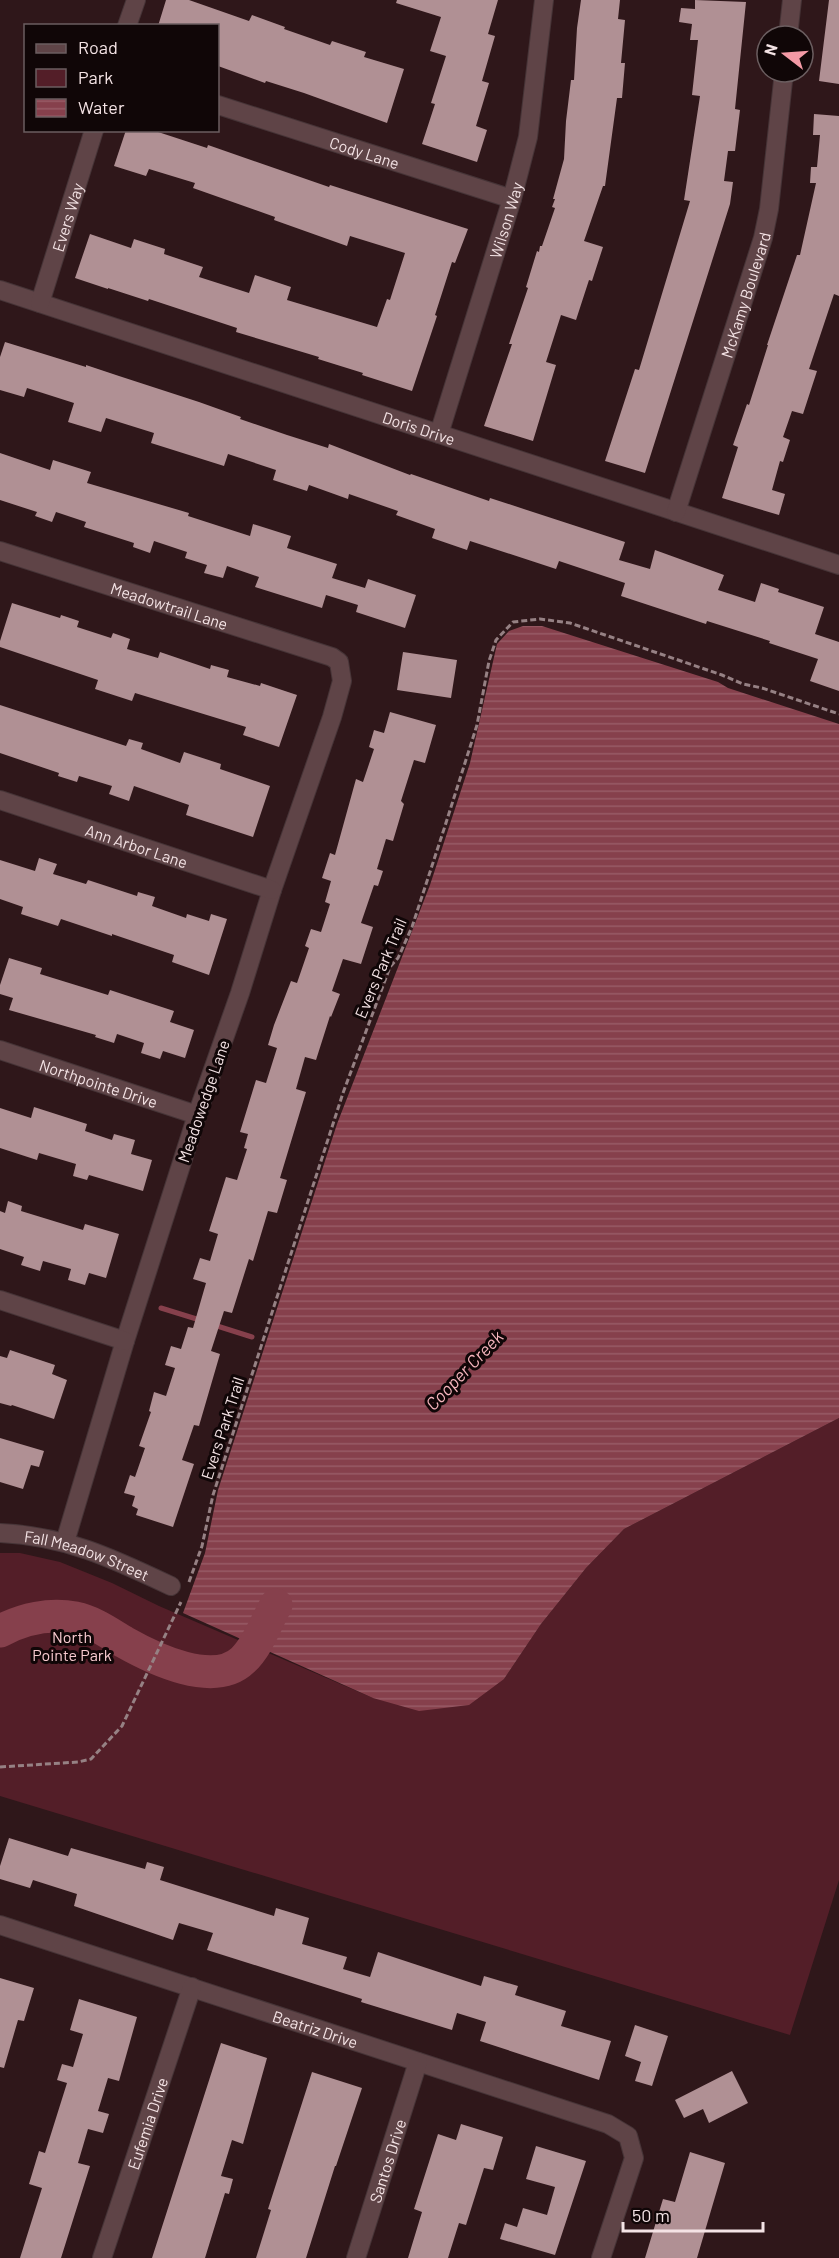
<svg xmlns="http://www.w3.org/2000/svg" width="839" height="2258" viewBox="0 0 839 2258" font-family="Barlow,sans-serif">
  <defs>
    <pattern id="water-rules" width="6" height="5" patternUnits="userSpaceOnUse" patternTransform="scale(1.5)"><rect width="6" height="5" fill="#86404c"/><path d="M0 2.5h6" fill="none" stroke="#985b66"/></pattern>
  </defs>
  <rect width="100%" height="100%" fill="#2f171a"/>
  <path fill="#531e28" d="M839 1418V1880L790 2035 0 1796V1553H20L60 1562 112 1583 159 1606 373 1698 504 1679 541 1624 586 1568 624 1529Z"/>
  <path fill="url(#water-rules)" d="M523 626H542L718 682 728 688 839 724V1418L624 1529 586 1568 541 1624 504 1679 469 1705 419 1711 373 1698 183 1613 205 1553 218 1490 337 1124 430 885 470 763 497 644 509 631Z"/>
  <g fill="none" stroke-linecap="round" stroke-linejoin="round">
    <path stroke="#86404c" stroke-width="5" d="M161 1308 203 1321
      M214 1325 252 1337"/>
    <path stroke="#86404c" stroke-width="33" d="M0 1631C23 1619 50 1613 75 1618 94 1622 109 1633 124 1642 154 1659 214 1688 243 1660 258 1646 266 1622 276 1605"/>
  </g>
  <path fill="#b09094" d="M166 0H189L249 21 252 15 285 27 284 29 330 45 332 41 366 52 364 57 404 69 387 123 304 93 266 81 265 83 218 66V26H158Z
    M397 0H498L488 34 495 36 482 81 489 83 476 126 487 130 477 162 422 144 435 104 431 103 446 56 430 51 441 17 396 3Z
    M581 0H620L618 19 625 20 621 63H625L622 98H617L605 186H603L584 241 603 247 592 281 589 280 576 320 561 315 546 362 556 365 533 441 484 426 512 344H509L528 288 526 287 537 251 539 252 540 246H542L555 208 552 207 555 199H553L564 159 566 121 571 80H574L577 28Z
    M695 0 746 2 735 109 740 110 735 151H728L724 181 733 182 730 204 645 473 605 461 635 369 639 370 690 201 684 200 700 96 692 95 698 40H690L692 24 679 22 681 8 695 9Z
    M829 0H839V84L819 81Z
    M814 114 839 116V296L834 294 809 369 817 371 803 414 792 411 783 437 790 440 783 462 780 461 772 490 785 494 779 515 722 498 738 447 733 445 747 404 749 405 768 345H767L797 255H800L816 183H810L811 167H817L820 135H813Z
    M126 130H152L207 148 208 145 329 187 330 185 468 229 455 263 452 262 435 315 437 316 412 391 362 375 363 373 318 359 319 357 236 332 237 328 149 299 148 301 108 288V289L75 278 90 234 131 248 134 239 165 249 164 254 203 267 199 277 249 293 255 275 291 287 287 300 377 327 387 299 390 300 405 253 350 236 347 246 274 220 275 217 193 188 195 183 149 169 146 176 114 166Z
    M5 342 86 367V365L119 376 199 402 241 417 240 419 287 435 328 448 329 444 410 475 411 474 489 501 490 498 625 542 619 560 650 569 655 550 724 575 718 590 755 602 761 583 779 589 778 592 824 607 815 634 839 642V691L810 681 818 659 769 643 770 641 707 621 706 624 621 596 625 583 559 561 556 569 470 541 467 550 432 538 435 529 396 515 398 511 349 494 348 499 309 485 307 491 273 480 276 470 228 454 224 466 151 443 154 433 106 418 101 432 68 422 74 403 27 388 24 397 0 390V357Z
    M0 453 50 470 53 460 91 472 87 483 189 513 188 516 250 536 253 524 291 536 287 548 337 564 332 578 365 588 368 579 416 595 405 628 356 612 358 605 326 595 322 608 255 587 259 577 227 566 223 578 204 573 207 565 185 558 187 552 154 541 150 553 133 547 134 543 84 527 86 522 56 512 52 522 35 516 37 512 0 500Z
    M12 603 60 618 61 615 79 621 77 627 111 638 113 633 130 639 127 649 158 658 160 652 210 669 211 665 229 670 227 677 260 686 261 683 297 695 279 747 243 735 246 727 135 693 132 701 95 689 98 680 0 647V641Z
    M403 652 457 660 451 698 397 690Z
    M0 705 126 746 129 739 143 743 141 749 180 763 184 752 221 764 220 769 270 786 253 837 186 815 189 805 134 786 129 801 109 794 112 786 79 776 77 782 58 776 59 773 0 753Z
    M390 712 436 725 425 763 414 760 401 801 404 804 393 841 386 839 377 869 383 871 378 886 374 885 361 923 373 927 361 964 343 959 332 991 340 994 331 1017 330 1016 316 1060 305 1057 296 1089 306 1092 280 1178 287 1180 277 1213 268 1211 253 1261 249 1259 232 1313 224 1311 211 1351 220 1354 199 1426 194 1425 182 1460 194 1464 173 1527 136 1515 138 1509 132 1506 135 1496 124 1493 130 1475 135 1477 145 1448 139 1446 151 1412 149 1411 154 1392 166 1396 175 1368 165 1365 171 1346 181 1349 188 1327 193 1328 206 1283 193 1279 200 1258 210 1261 218 1234 209 1231 226 1177 237 1180 247 1149 244 1148 248 1134 240 1132 256 1080 266 1083 277 1048 268 1045 274 1025 291 981 297 983 309 948 305 946 311 929 321 932 330 904 325 902 331 881 322 878 330 853 335 855 356 779 363 782 374 749 369 747 374 730 384 733Z
    M39 858 57 864 53 874 86 884 88 880 137 896 138 892 155 897 152 906 186 918 187 914 209 921 211 914 227 919 209 975 172 962 174 955 112 934V936L61 919 58 926 21 914 23 907 0 899V860L35 871Z
    M9 958 42 968 40 974 108 995 110 990 174 1011 170 1022 194 1030 185 1058 163 1051 160 1059 141 1053 144 1043 117 1034 114 1043 95 1037 96 1035 9 1010 13 998 0 994V985Z
    M34 1107 87 1124 85 1131 112 1140 114 1134 135 1140 131 1154 152 1160 143 1191 89 1175 87 1180 73 1176 76 1164 39 1153 37 1160 0 1148V1108L31 1118Z
    M8 1201 22 1206 21 1211 83 1230 85 1224 119 1234 106 1278 89 1273 85 1285 68 1280 71 1269 43 1261 40 1271 21 1265 24 1257 0 1249V1211L5 1213Z
    M10 1350 55 1365 52 1374 67 1380 54 1419 12 1405 11 1406 0 1403V1356L7 1358Z
    M0 1438 44 1451 39 1467 31 1465 23 1489 0 1482Z
    M9 1838 68 1856 71 1848 145 1869 147 1862 164 1867 160 1880 274 1916 276 1908 309 1918 302 1944 347 1957 343 1969 370 1977 378 1952 481 1986 484 1976 518 1986 515 1995 566 2011 561 2026 611 2041 599 2080 480 2041 486 2022 457 2013 452 2030 361 2002 362 1999 207 1950 213 1933 179 1923 173 1940 74 1906 77 1894 33 1880 30 1888 0 1879V1866Z
    M0 1978 34 1988 24 2021 18 2020 4 2068 0 2067Z
    M79 1999 137 2017 119 2081 108 2078 98 2111 109 2114 103 2133 88 2129 78 2163 90 2166 61 2258H20L42 2188 29 2184 39 2151 45 2153 67 2083 57 2080 62 2064 73 2067 83 2034 70 2030Z
    M635 2025 668 2036 652 2086 635 2081 641 2062 625 2056Z
    M221 2043 267 2058 243 2144 232 2140 221 2176 233 2179 229 2194 225 2193 205 2258H152Z
    M732 2071 748 2103 709 2123 703 2109 684 2118 675 2100Z
    M312 2072 362 2088 336 2166H335L306 2258H256L271 2210 268 2209Z
    M461 2124 503 2137 493 2170 484 2168 466 2225 459 2223 448 2258H408L422 2212 414 2209 438 2134 456 2140Z
    M536 2146 586 2161 555 2255 500 2239 505 2223 517 2227 523 2208 547 2215 555 2187 526 2179Z
    M690 2152 725 2163 697 2258H645L663 2199 675 2202Z"/>
  <g fill="none" stroke-linecap="round" stroke-linejoin="round">
    <g stroke="#463437" stroke-width="20">
      <g id="street">
        <path d="M127 26 136 0"/>
        <path d="M788 36 792 0"/>
        <path id="s1" d="M218 105 512 199"/>
        <path id="s2" d="M0 290 839 565"/>
        <path id="s3" d="M40 303 94 130"/>
        <path id="s4" d="M439 434 512 199 528 137 544 0"/>
        <path id="s5" d="M676 512 763 238 769 209 784 72"/>
        <path id="s6" d="M0 551 332 657 339 662 342 681 332 717 272 890 240 993 197 1115 125 1341 65 1542"/>
        <path id="s7" d="M0 800 272 890"/>
        <path id="s8" d="M0 1050 197 1115"/>
        <path d="M0 1300 125 1341"/>
        <path id="s9" d="M0 1533C66 1536 112 1558 171 1586"/>
        <path id="s10" d="M0 1925 608 2124 628 2136 634 2158 601 2258"/>
        <path id="s11" d="M102 2258 192 1987"/>
        <path id="s12" d="M356 2258 418 2062"/>
      </g>
    </g>
    <path stroke="#968184" stroke-width="3" stroke-dasharray="6 3" stroke-linecap="butt" d="M189 1582 202 1546 213 1495 343 1093 390 967 398 958 412 927 445 826 477 725 489 661 496 640 513 622 540 619 570 623 722 675 743 684 762 688 839 714
      M0 1767 78 1762 91 1759 122 1726 181 1602"/>
    <use href="#street" stroke="#5f4447" stroke-width="18"/>
  </g>
  <g text-anchor="middle" dominant-baseline="central" stroke-width="6" stroke-linejoin="round" paint-order="stroke">
    <g font-size="16" fill="#f4e3e5" stroke="#100607">
      <text stroke="none"><textPath href="#s1" startOffset="154">Cody Lane</textPath></text>
      <text stroke="none"><textPath href="#s3" startOffset="90">Evers Way</textPath></text>
      <text stroke="none"><textPath href="#s4" startOffset="224">Wilson Way</textPath></text>
      <text stroke="none"><textPath href="#s5" startOffset="228">McKamy Boulevard</textPath></text>
      <text stroke="none"><textPath href="#s2" startOffset="441">Doris Drive</textPath></text>
      <text stroke="none"><textPath href="#s6" startOffset="178">Meadowtrail Lane</textPath></text>
      <text stroke="none"><textPath href="#s7" startOffset="144">Ann Arbor Lane</textPath></text>
      <text transform="translate(380 968) rotate(-67)">Evers Park Trail</text>
      <text stroke="none"><textPath href="#s8" startOffset="104">Northpointe Drive</textPath></text>
      <text transform="translate(203 1101) rotate(-71)">Meadowedge Lane</text>
      <text transform="translate(222 1428) rotate(-72)">Evers Park Trail</text>
      <text stroke="none"><textPath href="#s9" startOffset="90">Fall Meadow Street</textPath></text>
      <text stroke="none"><textPath href="#s10" startOffset="332">Beatriz Drive</textPath></text>
      <text stroke="none"><textPath href="#s11" startOffset="142">Eufemia Drive</textPath></text>
      <text stroke="none"><textPath href="#s12" startOffset="102">Santos Drive</textPath></text>
    </g>
    <g font-size="16" fill="#f7cacf" stroke="#100607">
      <text x="72" y="1636">North<tspan x="72" dy="18">Pointe Park</tspan></text>
    </g>
    <g font-size="18" font-style="italic" fill="#f6b5bd" stroke="#100607">
      <text transform="translate(464 1370) rotate(-46)">Cooper Creek</text>
    </g>
  </g>
  <rect x="24" y="24" width="195" height="108" fill="#100607" stroke="#6b5e60" stroke-width="1.5"/>
  <rect x="36" y="44" width="30" height="9" fill="#5f4447" stroke="#6b5e60" stroke-width="1.5"/>
  <text x="78" y="54" font-size="18" fill="#f4e3e5">Road</text>
  <rect x="36" y="69" width="30" height="18" fill="#531e28" stroke="#6b5e60" stroke-width="1.5"/>
  <text x="78" y="84" font-size="18" fill="#f4e3e5">Park</text>
  <rect x="36" y="99" width="30" height="18" fill="url(#water-rules)" stroke="#6b5e60" stroke-width="1.5"/>
  <text x="78" y="114" font-size="18" fill="#f4e3e5">Water</text>
  <g transform="translate(785 54) rotate(287)"><circle r="28" fill="#100607" stroke="#6b5e60" stroke-width="1.5"/>
  <path d="M0-4.5L10 22L0 15L-10 22Z" fill="#f49aa6"/>
  <text y="-9" font-size="16" font-weight="bold" text-anchor="middle" fill="#f4e3e5">N</text>
  </g>
  <path d="M623 2222v9h140v-9" fill="none" stroke="#f4e3e5" stroke-width="3"/>
  <text x="632" y="2222" font-size="18" fill="#f4e3e5" stroke="#100607" stroke-width="4.5" paint-order="stroke">50 m</text>
</svg>
